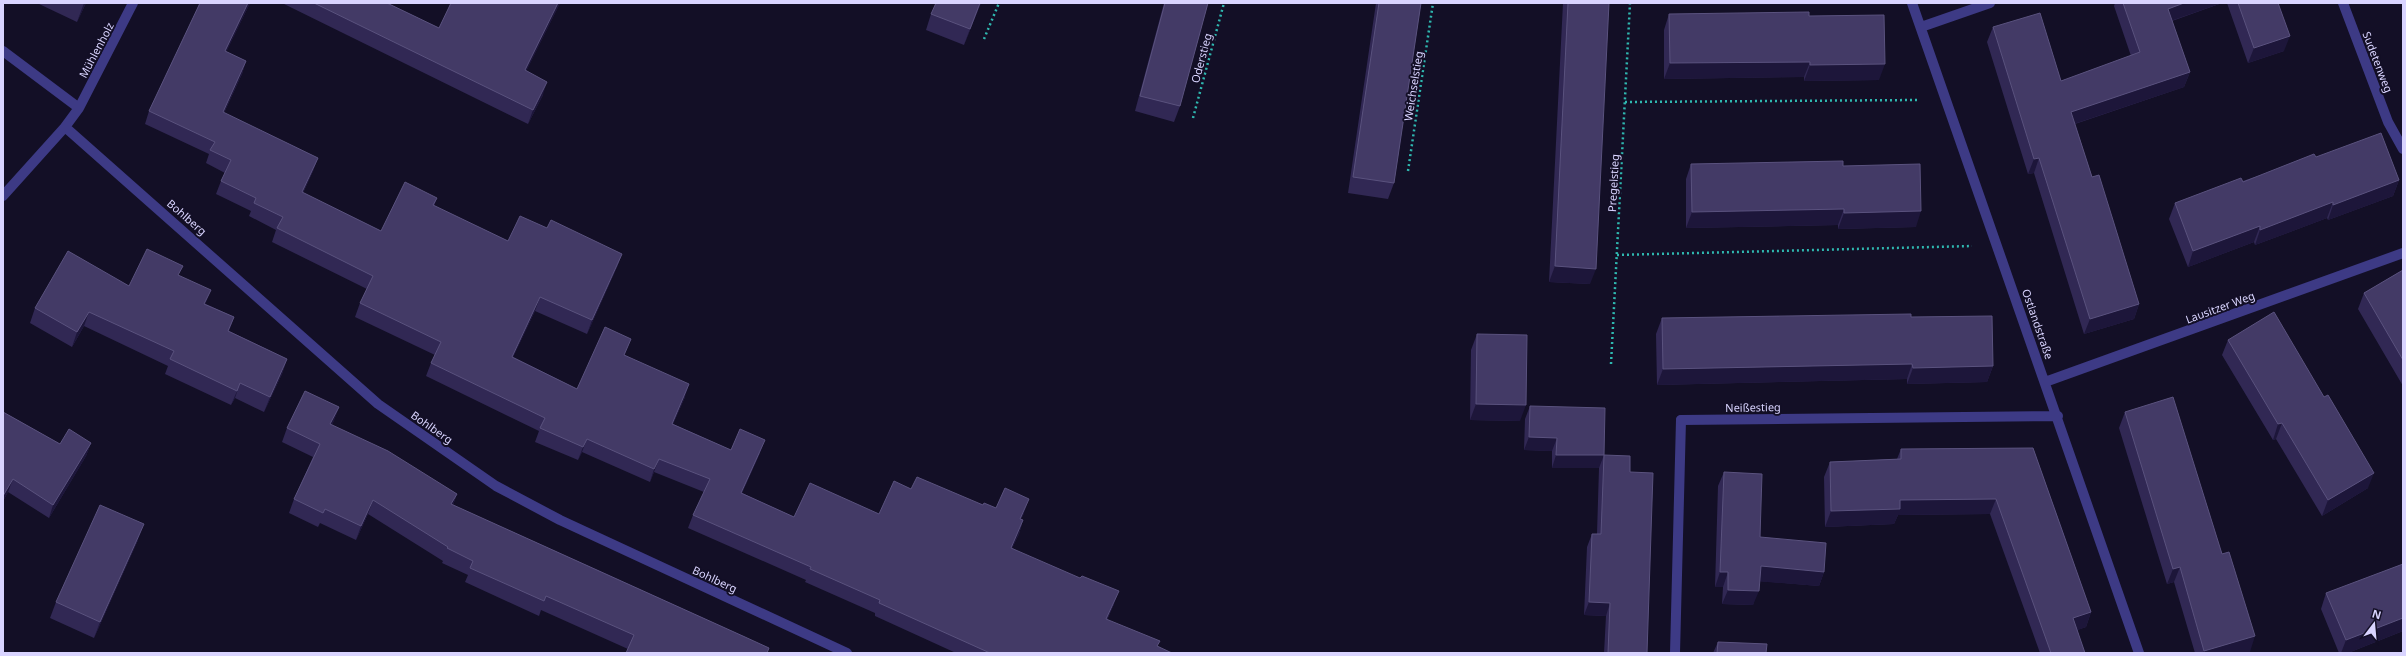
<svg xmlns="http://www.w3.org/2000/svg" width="2406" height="656" viewBox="0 0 2406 656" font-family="'Noto Sans',sans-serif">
  <rect width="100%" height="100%" fill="#130f26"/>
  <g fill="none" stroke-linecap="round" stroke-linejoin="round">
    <path stroke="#2fb8b0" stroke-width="2.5" stroke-dasharray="2 3" stroke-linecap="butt" d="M984 39 999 3
      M1625 102 1920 100
      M1193 118 1224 3
      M1408 171 1433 3
      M1617 255 1972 246
      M1611 364 1630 3"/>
    <path stroke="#3d3a85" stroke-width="10" d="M1675 653 1681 420"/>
    <path stroke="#3d3a85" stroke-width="10" d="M1912 3 2139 653
      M2343 3 2388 122 2403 149
      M1921 27 1990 3
      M3 51 79 108
      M65 127 378 404 496 486 560 520 847 653
      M3 196 65 127 79 108 133 3
      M2045 382 2403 253
      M1681 420 2058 416"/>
  </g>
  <path fill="#312854" d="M37 3H86L77 22Z
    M200 3H250L226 52 246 61 242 74 224 113 318 158 313 171 303 193 381 231 437 198 434 206 508 241 547 228 622 254 617 267 587 334 535 311 513 357 577 389 625 355 685 397 673 424 731 450 760 453 742 493 794 517 879 514 911 489 996 508 1024 513 1021 519 1023 520 1019 534 1012 548 1114 604 1107 620 1157 647 1172 653H956L875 616V613L805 582 806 580 688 528 693 515 704 492 654 472 650 482 582 452 578 460 535 442 539 431 426 376 431 363 435 355 355 317 360 303 367 289 272 242 276 230 249 216 251 211 216 194 221 181 225 173 206 163 209 154 145 124 149 111Z
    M282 3H387L439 28 451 3H560L526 71 543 95 528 124Z
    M981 3 964 45 926 30 931 14Z
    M1164 3H1208L1180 106 1174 122 1135 111Z
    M1376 3H1421L1394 183 1388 199 1348 193Z
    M1563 3H1609L1590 284 1549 282Z
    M2115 3H2222L2172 21 2190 72 2184 87 2075 124 2092 177 2139 304 2134 319 2084 334 2034 173 2028 174 1987 42 1993 27 2061 81 2131 56 2114 6Z
    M2227 3H2278L2284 51 2248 63Z
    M1669 14 1809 16 1879 80 1804 81V77L1664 79V30Z
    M2316 157 2399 180 2393 196 2328 220 2327 218 2255 245 2254 242 2188 267 2169 219 2175 203Z
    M1691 164 1843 166 1916 227 1838 229V225L1686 228V179Z
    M2403 270V386L2358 309 2364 293Z
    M179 276 206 304 234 317 229 331 287 359 282 374 264 412 235 398 231 405 165 374 168 366 84 326 72 347 30 323 35 308 129 286Z
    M1911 317 1993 366 1987 382 1907 384V379L1657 385 1656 334 1662 318Z
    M1477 334 1520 421 1470 420 1471 350Z
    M2228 340 2368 488 2322 516 2276 439 2273 440 2222 355Z
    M1530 406 1630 472 1647 653H1604L1606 616 1584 615 1587 547 1592 534H1597L1599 468H1552V451L1524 450 1525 419Z
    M339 407 332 425 457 494 453 505 745 637 628 649 541 610 539 616 465 582 468 575 442 563 443 561 368 514 356 540 320 523 318 527 289 513 294 499 313 457 282 442 287 428Z
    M3 412 60 444 91 443 86 456 49 518 8 492 3 501Z
    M2125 412 2222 554 2250 652 2245 653H2195L2174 582 2167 584 2119 428Z
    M2033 448 2091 612 2086 627 2077 630 2085 653H2040L1990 514 1898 515 1894 524 1825 527 1824 477 1830 462 1897 459 1901 449Z
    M1724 472 1760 537 1824 572 1819 586 1759 581 1753 605 1722 604 1723 587H1715L1718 486Z
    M138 540 94 638 50 618 56 602Z
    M2326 593 2403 631 2348 653H2339L2321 609Z
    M1718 642 1766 653H1713Z"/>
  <path fill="#1d163a" d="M84 3H86L77 22Z
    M248 3H250L220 65 225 51Z
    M558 3H560L520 84 525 70Z
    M980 3H981L964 45 970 29Z
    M2184 3H2222L2162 24 2168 9Z
    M2290 36 2284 51 2248 63 2254 48Z
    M246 61 242 74 218 125 223 112Z
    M1810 62 1804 77 1664 79 1670 63Z
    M1885 64 1879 80 1804 81 1810 65Z
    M2190 72 2184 87 2065 127 2071 112Z
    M547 82 543 95 528 124 533 110Z
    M318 158 313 171 297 205 302 192Z
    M2039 158 2034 173 2028 174 2034 159Z
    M2399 180 2393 196 2328 220 2333 205Z
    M2333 202 2327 218 2255 245 2260 230Z
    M1844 209 1838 225 1686 228 1692 212Z
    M1921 211 1916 227 1838 229 1844 213Z
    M2260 226 2254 242 2188 267 2193 251Z
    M622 254 617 267 587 334 592 320Z
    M1555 266 1596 269 1590 284 1549 282Z
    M211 290 205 305 204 304Z
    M540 297 535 311 507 370 512 357Z
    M2139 304 2134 319 2084 334 2090 319Z
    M89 312 84 326 72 347 77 332Z
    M234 317 229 332 228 331Z
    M631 339 626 352 619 368 624 355Z
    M287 359 282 374 264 412 270 397Z
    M1912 364 1907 379 1657 385 1663 369Z
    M1993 366 1987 382 1907 384 1913 368Z
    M240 383 235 398 231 405 237 391Z
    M689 384 685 397 667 437 672 424Z
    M1476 404 1526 405 1520 421 1470 420Z
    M339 407 334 421 325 438 330 424Z
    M2282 423 2276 439 2273 440 2278 424Z
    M1529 437 1557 438 1552 451 1524 450Z
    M587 439 582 452 578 460 583 447Z
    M765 440 760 453 736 506 741 493Z
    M91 443 86 456 49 518 53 505Z
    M1556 455H1604L1599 468H1552Z
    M659 459 654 472 650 482 654 469Z
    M2374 473 2368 488 2322 516 2328 500Z
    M13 479 8 492 3 501V496Z
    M457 494 452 508 451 504Z
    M1029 499 1024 513 1015 532 1020 519Z
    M1996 499 1990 514 1898 515 1894 524 1825 527 1831 511 1900 500Z
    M373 500 368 514 356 540 361 526Z
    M1023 520 1019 534 1006 561 1011 548Z
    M144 524 138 540 94 638 100 622Z
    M1761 566 1824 572 1819 586 1755 581Z
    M2180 567 2174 582 2167 584 2173 569Z
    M1720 572H1728L1723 587H1715Z
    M1728 590 1759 591 1753 605 1722 604Z
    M1119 591 1114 604 1101 632 1106 619Z
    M1589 602 1610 603 1606 616 1584 615Z
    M2091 612 2086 627 2067 634 2073 618Z
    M2403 618V631L2348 653H2341L2346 640Z
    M2255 636 2250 652 2245 653H2203L2204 651Z"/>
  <path fill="#433a66" stroke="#5a527e" d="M200 3H248L225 51 246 61 223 112 318 158 302 192 381 231 405 182 437 198 433 205 508 241 520 216 547 228 551 220 622 254 592 320 540 297 512 357 577 389 605 327 631 339 624 355 689 384 672 424 731 450 740 429 765 440 741 493 794 517 810 483 879 514 894 481 911 489 917 477 983 505 984 503 996 508 1005 488 1029 499 1020 519 1023 520 1011 548 1080 578 1082 576 1119 591 1106 619 1160 641 1157 646 1172 653H990L879 603 880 600 810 569 811 567 693 515 710 479 659 459 654 469 587 439 583 447 540 428 545 418 431 363 441 342 360 303 373 276 277 228 283 217 254 203 256 198 221 181 231 160 210 150 215 142 149 111Z
    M314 3H387L439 28 451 3H558L525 70 547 82 533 110Z
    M936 3H980L970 29 931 14Z
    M1165 3H1208L1180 106 1140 96Z
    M1379 3H1421L1394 183 1353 177Z
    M1568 3H1609L1596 269 1555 266Z
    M2123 3H2184L2168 9 2190 72 2071 112 2092 177 2099 175 2139 304 2090 319 2039 158 2034 159 1993 27 2040 13 2061 81 2140 52Z
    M2238 3H2278L2290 36 2254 48Z
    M1809 12V16L1884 15 1885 64 1810 65V62L1670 63 1669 14Z
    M2381 133 2399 180 2333 205V202L2260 230V226L2193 251 2175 203 2241 178 2243 182 2314 154 2316 157Z
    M1843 161V166L1920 164 1921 211 1844 213V209L1692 212 1691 164Z
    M147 249 183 266 178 275 211 290 204 304 234 317 228 331 287 359 270 397 240 383 237 391 170 359 174 351 89 312 77 332 35 308 68 251 129 286Z
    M2403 270V360L2364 293Z
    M2274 312 2324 397 2328 395 2374 473 2328 500 2282 423 2278 424 2228 340Z
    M1911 314V317L1992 316 1993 366 1913 368 1912 364 1663 369 1662 318Z
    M1477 334 1527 335 1526 405 1476 404Z
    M305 391 339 407 330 424 388 451 457 494 451 504 745 637 769 648 767 653H626L634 635 546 596 544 601 470 568 473 561 447 548 448 547 373 500 361 526 325 509 323 513 294 499 320 444 287 428Z
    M2173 397 2222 554 2229 552 2255 636 2204 651 2180 567 2173 569 2125 412Z
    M1530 406 1605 408 1604 455 1630 456V472L1653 473 1647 653H1608L1610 603 1589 602 1592 534H1601L1604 455H1556L1557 438 1529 437Z
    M3 412 60 444 69 429 91 443 53 505 13 479 3 496Z
    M2033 448 2091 612 2073 618 2085 653H2051L1996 499 1900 500V509L1831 511 1830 462 1901 459V449Z
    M1724 472 1762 474 1760 537 1826 543 1824 572 1761 566 1759 591 1728 590V572H1720Z
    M100 505 144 524 100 622 56 602Z
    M2403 564V618L2346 640 2326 593Z
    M1718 642 1767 644 1766 653H1717Z"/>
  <g text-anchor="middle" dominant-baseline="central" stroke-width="4" stroke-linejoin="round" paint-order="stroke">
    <g font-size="11" fill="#d9d4ff" stroke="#130f26">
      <text transform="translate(96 50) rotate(-62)">Mühlenholz</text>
      <text transform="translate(1201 58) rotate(-75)">Oderstieg</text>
      <text transform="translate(2378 62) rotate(69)">Sudetenweg</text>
      <text transform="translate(1413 86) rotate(-81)">Weichselstieg</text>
      <text transform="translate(1613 183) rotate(-87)">Pregelstieg</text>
      <text transform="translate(187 217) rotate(41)">Bohlberg</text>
      <text transform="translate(2220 307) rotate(-20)">Lausitzer Weg</text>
      <text transform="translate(2038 324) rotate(71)">Ostlandstraße</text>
      <text transform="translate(1753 407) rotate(-1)">Neißestieg</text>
      <text transform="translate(432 427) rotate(35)">Bohlberg</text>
      <text transform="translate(715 579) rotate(25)">Bohlberg</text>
    </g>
  </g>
  <rect width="2406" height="656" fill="none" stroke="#d9d4ff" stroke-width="8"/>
  <g transform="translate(2374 624) rotate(16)" stroke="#130f26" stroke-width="3" paint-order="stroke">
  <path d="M0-3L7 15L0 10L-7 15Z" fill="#d9d4ff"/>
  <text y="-6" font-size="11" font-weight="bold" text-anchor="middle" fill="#d9d4ff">N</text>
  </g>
</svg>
